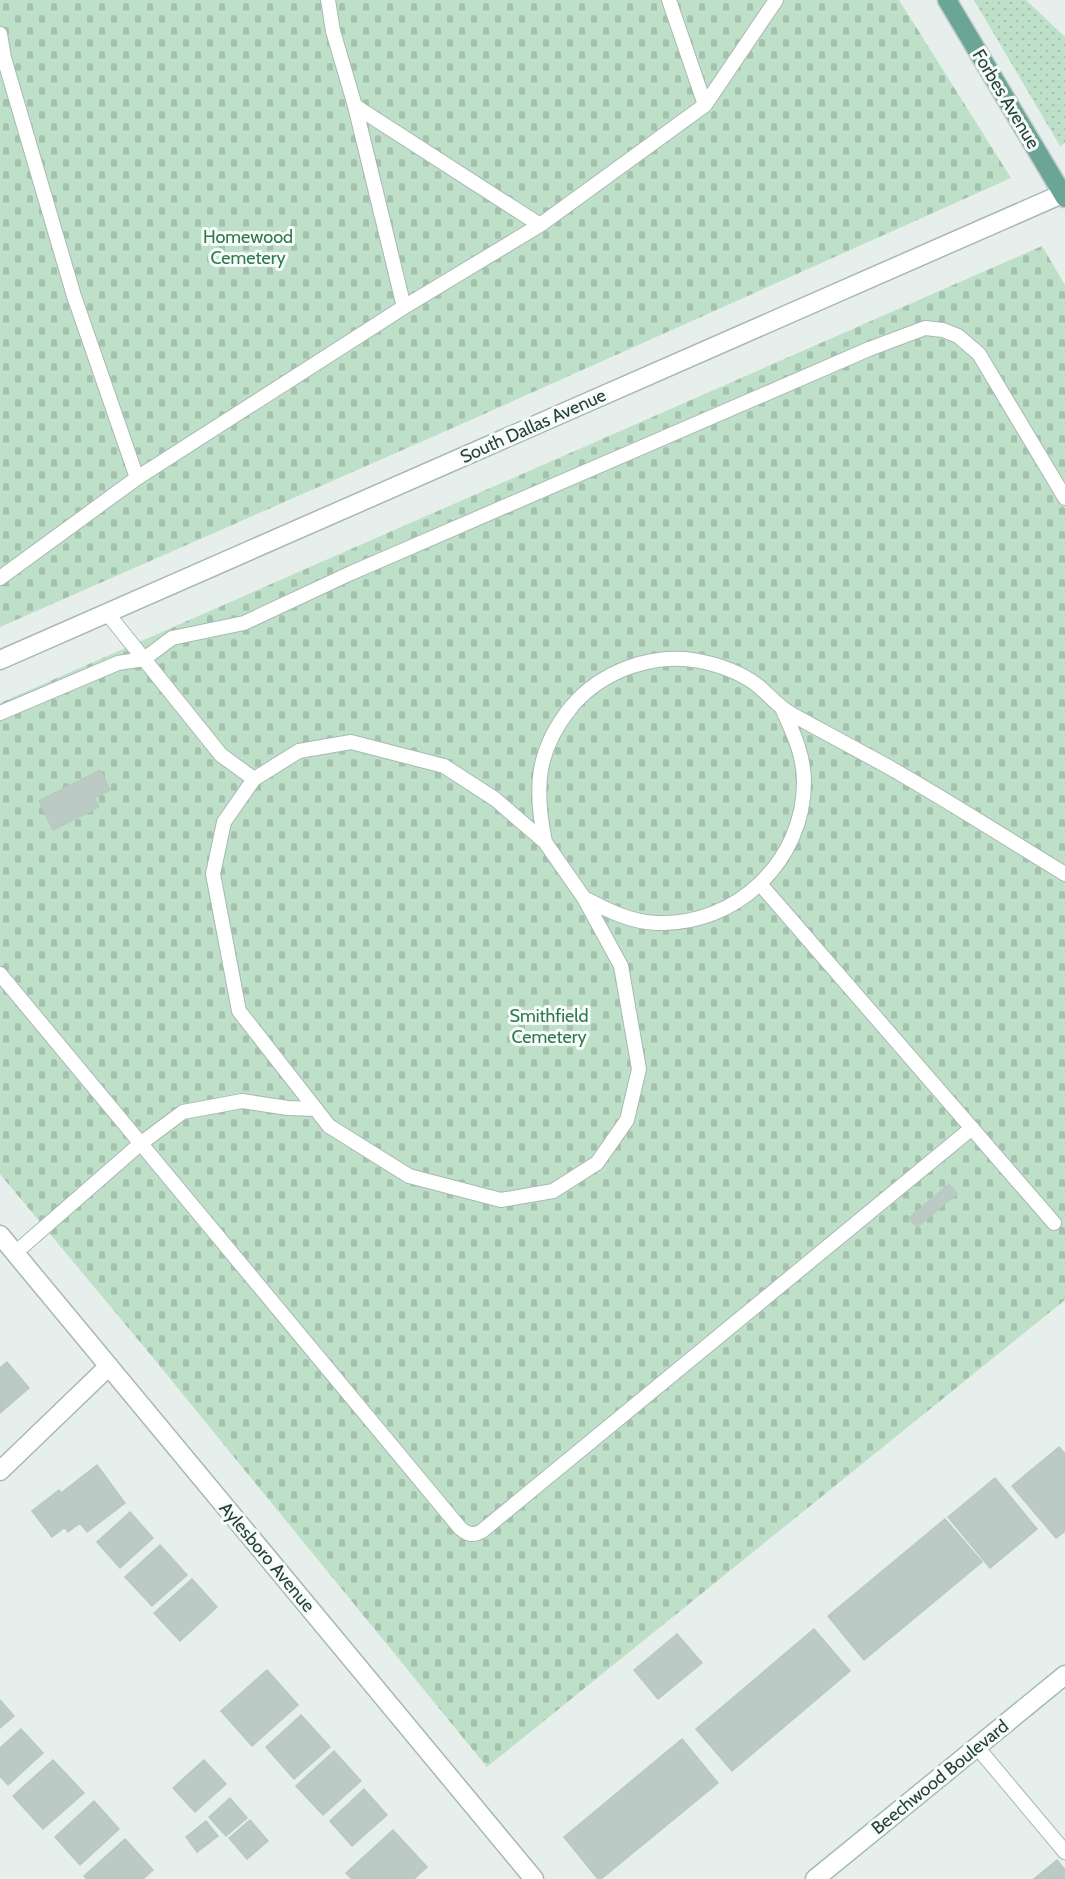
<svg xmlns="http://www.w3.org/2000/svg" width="1065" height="1879" viewBox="0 0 1065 1879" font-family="Cabin,sans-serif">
  <defs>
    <pattern id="grass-dots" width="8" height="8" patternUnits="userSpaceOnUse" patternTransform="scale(1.5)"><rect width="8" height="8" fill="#bfe0c8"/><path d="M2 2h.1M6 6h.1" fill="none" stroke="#a4c1ad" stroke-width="1.8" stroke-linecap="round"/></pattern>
    <pattern id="cemetery-stones" width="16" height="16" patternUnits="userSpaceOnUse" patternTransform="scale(1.5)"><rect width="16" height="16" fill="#bfe0c8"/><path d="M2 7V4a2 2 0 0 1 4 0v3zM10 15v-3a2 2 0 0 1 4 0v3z" fill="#a4c1ad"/></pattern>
  </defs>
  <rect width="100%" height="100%" fill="#e6efeb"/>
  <path fill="url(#grass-dots)" d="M974 0H1026L1065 37V143L1060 146Z"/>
  <path fill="url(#cemetery-stones)" d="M0 0H899L1011 178 464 423 0 627Z
    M1042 246 1065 285V1300L487 1767 150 1354 0 1174V703Z"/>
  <path fill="#bbcac4" stroke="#b8c9c2" stroke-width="1.5" d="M100 770 110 790 94 798 99 807 53 830 39 801Z
    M949 1184 957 1194 917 1227 909 1218Z
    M7 1362 29 1388 0 1413V1368Z
    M1059 1447 1065 1454V1531L1056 1538 1012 1486Z
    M97 1465 125 1503 87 1532 80 1523 68 1532 65 1527 52 1537 32 1511 59 1490 61 1493Z
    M995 1478 1037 1529 990 1568 948 1517Z
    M130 1512 153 1538 120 1568 97 1542Z
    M945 1519 982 1562 864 1660 828 1616Z
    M160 1545 187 1575 152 1606 125 1577Z
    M192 1579 217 1607 180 1641 154 1613Z
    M814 1629 850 1671 732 1771 696 1729Z
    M677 1634 702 1663 658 1699 634 1670Z
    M267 1670 298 1705 252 1746 221 1711Z
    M0 1700 14 1716 0 1728Z
    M301 1715 330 1747 294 1779 266 1747Z
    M21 1729 43 1753 8 1785 0 1776V1748Z
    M682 1739 718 1783 601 1879H598L564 1837Z
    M334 1751 361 1781 323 1815 296 1786Z
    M53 1760 84 1793 43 1829 13 1796Z
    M204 1760 226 1784 195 1812 173 1788Z
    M364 1789 387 1815 352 1846 330 1821Z
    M230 1798 247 1818 226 1836 209 1817Z
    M94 1801 119 1829 80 1865 55 1837Z
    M250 1820 268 1841 247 1859 229 1838Z
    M206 1821 218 1836 197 1852 186 1837Z
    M393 1830 427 1867 414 1879H352L346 1873Z
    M125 1839 153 1870 143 1879H87L84 1876Z
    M1057 1860 1065 1870V1879H1034Z"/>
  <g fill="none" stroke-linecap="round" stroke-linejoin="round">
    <g stroke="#a8b8b2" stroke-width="16">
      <path id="service" d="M328 0 333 31 355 106 404 307
        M669 0 705 105
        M0 34 4 58 74 296 137 478
        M355 106 540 225
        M0 578 137 478 404 307 540 225 705 105 776 0
        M107 613 221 755 254 779
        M0 713 118 663 144 659 172 638 244 623 351 573 869 349 925 328 943 330 958 336 979 354 1065 498
        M351 742 444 766 495 799 545 842 584 898 621 966 639 1069 627 1120 597 1163 553 1191 501 1200 409 1176 329 1126 239 1011 213 874 224 822 254 779 299 751Z
        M545 842C534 788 536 750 572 706 602 671 653 652 699 661 719 665 740 672 757 685 766 692 774 702 784 709 793 716 805 721 815 727 839 740 863 753 887 766 947 800 1006 838 1065 874
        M761 885 1054 1223
        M584 898C607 910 630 922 657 923 736 926 804 861 804 782 804 755 793 732 782 708
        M0 974 460 1528C468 1535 473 1536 482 1531L972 1128
        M15 1253 140 1144 183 1112 242 1101 288 1108 316 1109
        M977 1747 1065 1852"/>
    </g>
    <g stroke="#a8b8b2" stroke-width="21">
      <path id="minor" d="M0 1235 534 1879
        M0 1471 109 1366"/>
    </g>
    <g stroke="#a8b8b2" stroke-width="21">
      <path id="tertiary" d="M0 660 1062 194"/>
    </g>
    <g stroke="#a4bbb3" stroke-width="21">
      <path id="secondary" d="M815 1879 1065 1675"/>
    </g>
    <g stroke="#c2cac8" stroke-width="21">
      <path id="primary" d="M947 0 1065 198"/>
    </g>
    <use href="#service" stroke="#fff" stroke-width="14"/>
    <use href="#minor" stroke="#fff" stroke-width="18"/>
    <use href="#tertiary" stroke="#fff" stroke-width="18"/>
    <use href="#secondary" stroke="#fff" stroke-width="18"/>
    <use href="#primary" stroke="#6aa596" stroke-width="18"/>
  </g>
  <g text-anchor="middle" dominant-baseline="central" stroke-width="6" stroke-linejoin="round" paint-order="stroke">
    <g font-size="18" fill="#24423a" stroke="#f7fbf9">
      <text transform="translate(1006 99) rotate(59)">Forbes Avenue</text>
      <text transform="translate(533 426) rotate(-24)">South Dallas Avenue</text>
      <text transform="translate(267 1557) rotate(50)">Aylesboro Avenue</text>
      <text transform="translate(940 1777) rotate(-39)">Beechwood Boulevard</text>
    </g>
    <g font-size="18" fill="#2d7a4b" stroke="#f7fbf9">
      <text x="248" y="237">Homewood<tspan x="248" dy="21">Cemetery</tspan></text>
      <text x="549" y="1016">Smithfield<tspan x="549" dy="21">Cemetery</tspan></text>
    </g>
  </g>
</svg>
